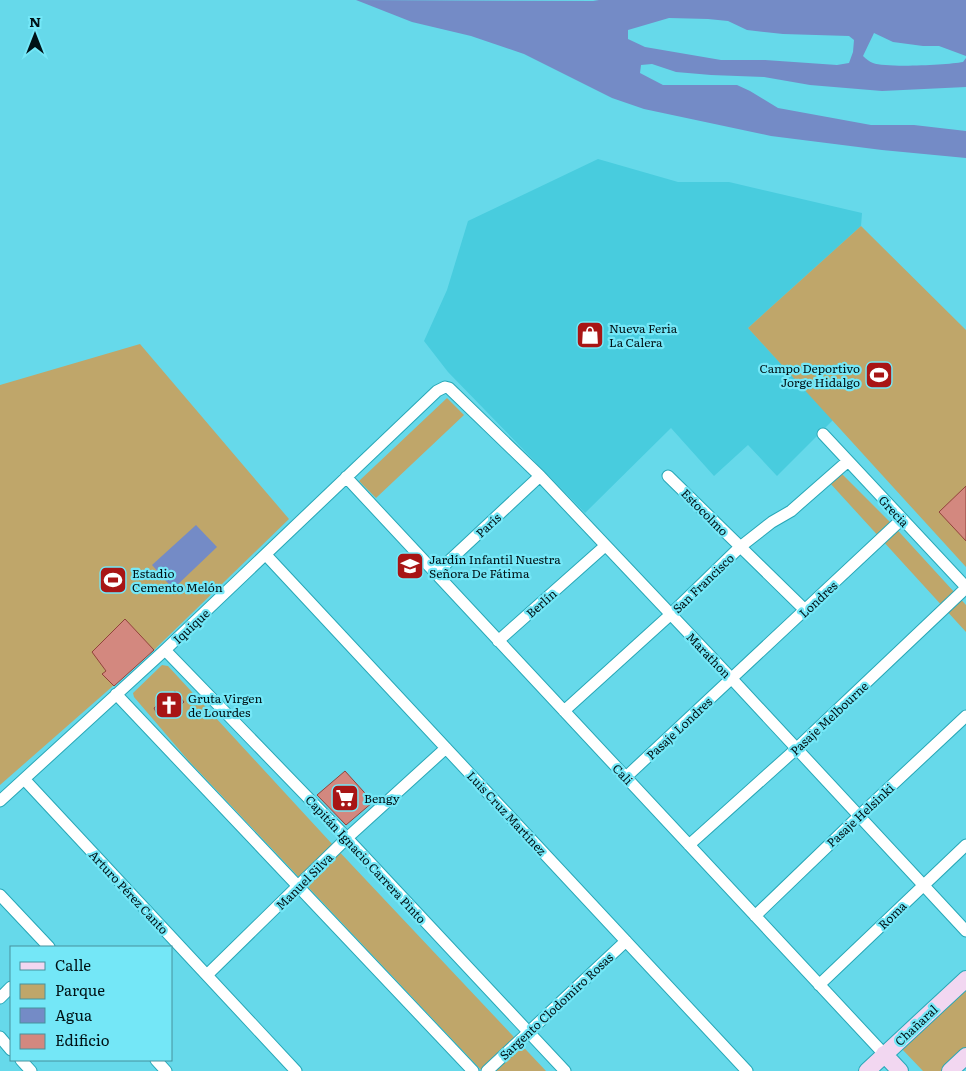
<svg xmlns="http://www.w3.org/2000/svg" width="966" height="1071" viewBox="0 0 966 1071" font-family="Literata,serif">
  <rect width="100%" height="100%" fill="#66d9ea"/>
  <path fill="#48ccde" d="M598 159 678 182H729L862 213 861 226 748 328 833 420 777 476 748 445 714 476 671 428 585 513 448 372 424 341 447 290 468 221Z"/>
  <path fill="#bfa66a" d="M861 226 966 330V567L748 328Z
    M140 344 289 519 154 650 0 785V385Z
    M447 398 464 415 376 498 359 481Z
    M841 473 891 523 966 605V632L829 482Z
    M162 665 168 666 333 845 546 1071H482L188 760 134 697 133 693Z
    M966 989V1050L944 1071H923L901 1048Z"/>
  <path fill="#748bc6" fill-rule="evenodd" d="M356 0 593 1 599 0H966V56L939 46H923L893 42 874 33 863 56C866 59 870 62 873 63 886 68 947 65 963 62L966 58V87L882 91 810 85 764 77 711 75 676 72 652 64 641 65 640 73 663 85H737L750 91 778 108 871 125H914L966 131V158L882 150 771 136 644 109 612 98 524 54 471 36 412 22ZM669 18 708 19 728 21 747 30 783 34 849 36 854 40 853 52 849 63 837 65 765 60H721L645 47 628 39V30Z
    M196 525 217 547 173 589 152 565Z"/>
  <path fill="#d3887f" stroke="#91433b" d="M966 486V541L939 512Z
    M125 619 154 650 114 686 102 674 106 671 92 652Z
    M175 691 184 702 169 717H162L161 713 157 714 154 708Z
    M345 771 373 802 346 825 317 795Z"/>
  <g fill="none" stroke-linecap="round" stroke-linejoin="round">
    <g stroke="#27a7b7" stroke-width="13">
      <path id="street" d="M823 434 966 587
        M668 476 806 611
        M346 477 884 1054
        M266 555 747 1071
        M435 574 540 476
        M498 641 605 546
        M165 650 347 838 565 1071
        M116 694 473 1071
        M564 711 670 615 740 547 772 522 791 511 848 461
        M626 777 902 519
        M24 779 296 1071
        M0 801 165 650 437 391 445 387 449 388 540 476 732 679 966 931
        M689 845 796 749 966 588
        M0 895 49 947
        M755 916 859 816 966 716
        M207 975 347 838 446 748
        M819 985 966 845
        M0 998 11 987
        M0 1037 11 1050
        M21 1060 31 1071
        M156 1060 166 1071
        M487 1071 626 941"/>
    </g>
    <g stroke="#27a7b7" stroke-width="18">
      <path id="secondary" d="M884 1054 900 1071
        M867 1071 966 979
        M950 1071 966 1056"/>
    </g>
    <use href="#street" stroke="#fff" stroke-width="11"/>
    <use href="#secondary" stroke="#f2d7f1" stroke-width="16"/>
  </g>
  <defs>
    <g id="shop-square" transform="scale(1.4375)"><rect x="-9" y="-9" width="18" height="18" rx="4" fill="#a81515" stroke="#74e7f7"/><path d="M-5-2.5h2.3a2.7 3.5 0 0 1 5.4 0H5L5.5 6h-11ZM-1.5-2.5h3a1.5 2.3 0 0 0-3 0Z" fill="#fff"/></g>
    <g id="stadium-square" transform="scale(1.4375)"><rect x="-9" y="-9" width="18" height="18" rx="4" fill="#a81515" stroke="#74e7f7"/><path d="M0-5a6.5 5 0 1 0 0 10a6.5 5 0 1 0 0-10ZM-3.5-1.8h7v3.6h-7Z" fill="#fff"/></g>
    <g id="school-square" transform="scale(1.4375)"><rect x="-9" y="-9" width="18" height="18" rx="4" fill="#a81515" stroke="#74e7f7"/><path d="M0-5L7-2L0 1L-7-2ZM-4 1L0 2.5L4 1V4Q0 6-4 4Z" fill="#fff"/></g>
    <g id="church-square" transform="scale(1.4375)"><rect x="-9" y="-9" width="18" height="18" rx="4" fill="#a81515" stroke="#74e7f7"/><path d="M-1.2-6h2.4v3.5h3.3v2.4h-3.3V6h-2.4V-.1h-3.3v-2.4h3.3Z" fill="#fff"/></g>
    <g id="supermarket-square" transform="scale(1.4375)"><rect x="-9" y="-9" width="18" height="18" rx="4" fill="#a81515" stroke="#74e7f7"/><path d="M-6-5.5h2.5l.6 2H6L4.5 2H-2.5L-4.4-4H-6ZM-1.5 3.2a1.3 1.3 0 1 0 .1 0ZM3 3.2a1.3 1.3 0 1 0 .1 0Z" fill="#fff"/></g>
  </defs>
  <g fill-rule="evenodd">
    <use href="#shop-square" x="590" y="335"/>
    <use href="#stadium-square" x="879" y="375"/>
    <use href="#school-square" x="410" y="566"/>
    <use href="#stadium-square" x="113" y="580"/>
    <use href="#church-square" x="169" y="705"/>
    <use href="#supermarket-square" x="345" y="798"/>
  </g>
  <g text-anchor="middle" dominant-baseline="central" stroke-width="4.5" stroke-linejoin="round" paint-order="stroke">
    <g font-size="12" fill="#001216" stroke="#74e7f7" text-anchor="start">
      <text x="609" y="328">Nueva Feria<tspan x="609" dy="14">La Calera</tspan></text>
      <text x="860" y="368" text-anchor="end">Campo Deportivo<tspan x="860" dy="14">Jorge Hidalgo</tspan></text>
      <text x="429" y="559">Jardín Infantil Nuestra<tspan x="429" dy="14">Señora De Fátima</tspan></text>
      <text x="132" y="573">Estadio<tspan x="132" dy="14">Cemento Melón</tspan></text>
      <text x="188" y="698">Gruta Virgen<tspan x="188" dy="14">de Lourdes</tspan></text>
      <text x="364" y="798">Bengy</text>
    </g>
    <g font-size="12" fill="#001216" stroke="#74e7f7">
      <text transform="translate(894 511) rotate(47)">Grecia</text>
      <text transform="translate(705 512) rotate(45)">Estocolmo</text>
      <text transform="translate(488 525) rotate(-43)">París</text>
      <text transform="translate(703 583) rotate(-44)">San Francisco</text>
      <text transform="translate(818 599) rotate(-43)">Londres</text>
      <text transform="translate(541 603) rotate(-41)">Berlín</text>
      <text transform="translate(191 626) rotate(-43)">Iquique</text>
      <text transform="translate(709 655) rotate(46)">Marathon</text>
      <text transform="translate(829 718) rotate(-43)">Pasaje Melbourne</text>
      <text transform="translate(679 728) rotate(-43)">Pasaje Londres</text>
      <text transform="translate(623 774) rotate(47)">Cali</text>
      <text transform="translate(507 813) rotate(47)">Luis Cruz Martínez</text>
      <text transform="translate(860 815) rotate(-43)">Pasaje Helsinki</text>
      <text transform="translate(366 859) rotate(47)">Capitán Ignacio Carrera Pinto</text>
      <text transform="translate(304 881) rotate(-45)">Manuel Silva</text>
      <text transform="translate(129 892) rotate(47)">Arturo Pérez Canto</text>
      <text transform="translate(892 915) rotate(-44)">Roma</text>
      <text transform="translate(556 1006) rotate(-43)">Sargento Clodomiro Rosas</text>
      <text transform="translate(916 1025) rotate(-43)">Chañaral</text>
    </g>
  </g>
  <rect x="10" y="946" width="162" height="115" fill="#74e7f7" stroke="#46929d"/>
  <rect x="20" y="962" width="25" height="8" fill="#f2d7f1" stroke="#46929d"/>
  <text x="55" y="971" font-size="15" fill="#001216">Calle</text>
  <rect x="20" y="984" width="25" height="15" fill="#bfa66a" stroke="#46929d"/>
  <text x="55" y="996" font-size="15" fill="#001216">Parque</text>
  <rect x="20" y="1008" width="25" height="15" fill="#748bc6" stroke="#46929d"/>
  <text x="55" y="1021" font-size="15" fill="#001216">Agua</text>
  <rect x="20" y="1034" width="25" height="15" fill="#d3887f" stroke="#46929d"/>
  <text x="55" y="1046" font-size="15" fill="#001216">Edificio</text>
  <g transform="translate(35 35)" stroke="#74e7f7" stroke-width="4" paint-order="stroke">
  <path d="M0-4L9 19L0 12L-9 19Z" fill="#001216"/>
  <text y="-8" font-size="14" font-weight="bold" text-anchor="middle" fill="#001216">N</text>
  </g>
</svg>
